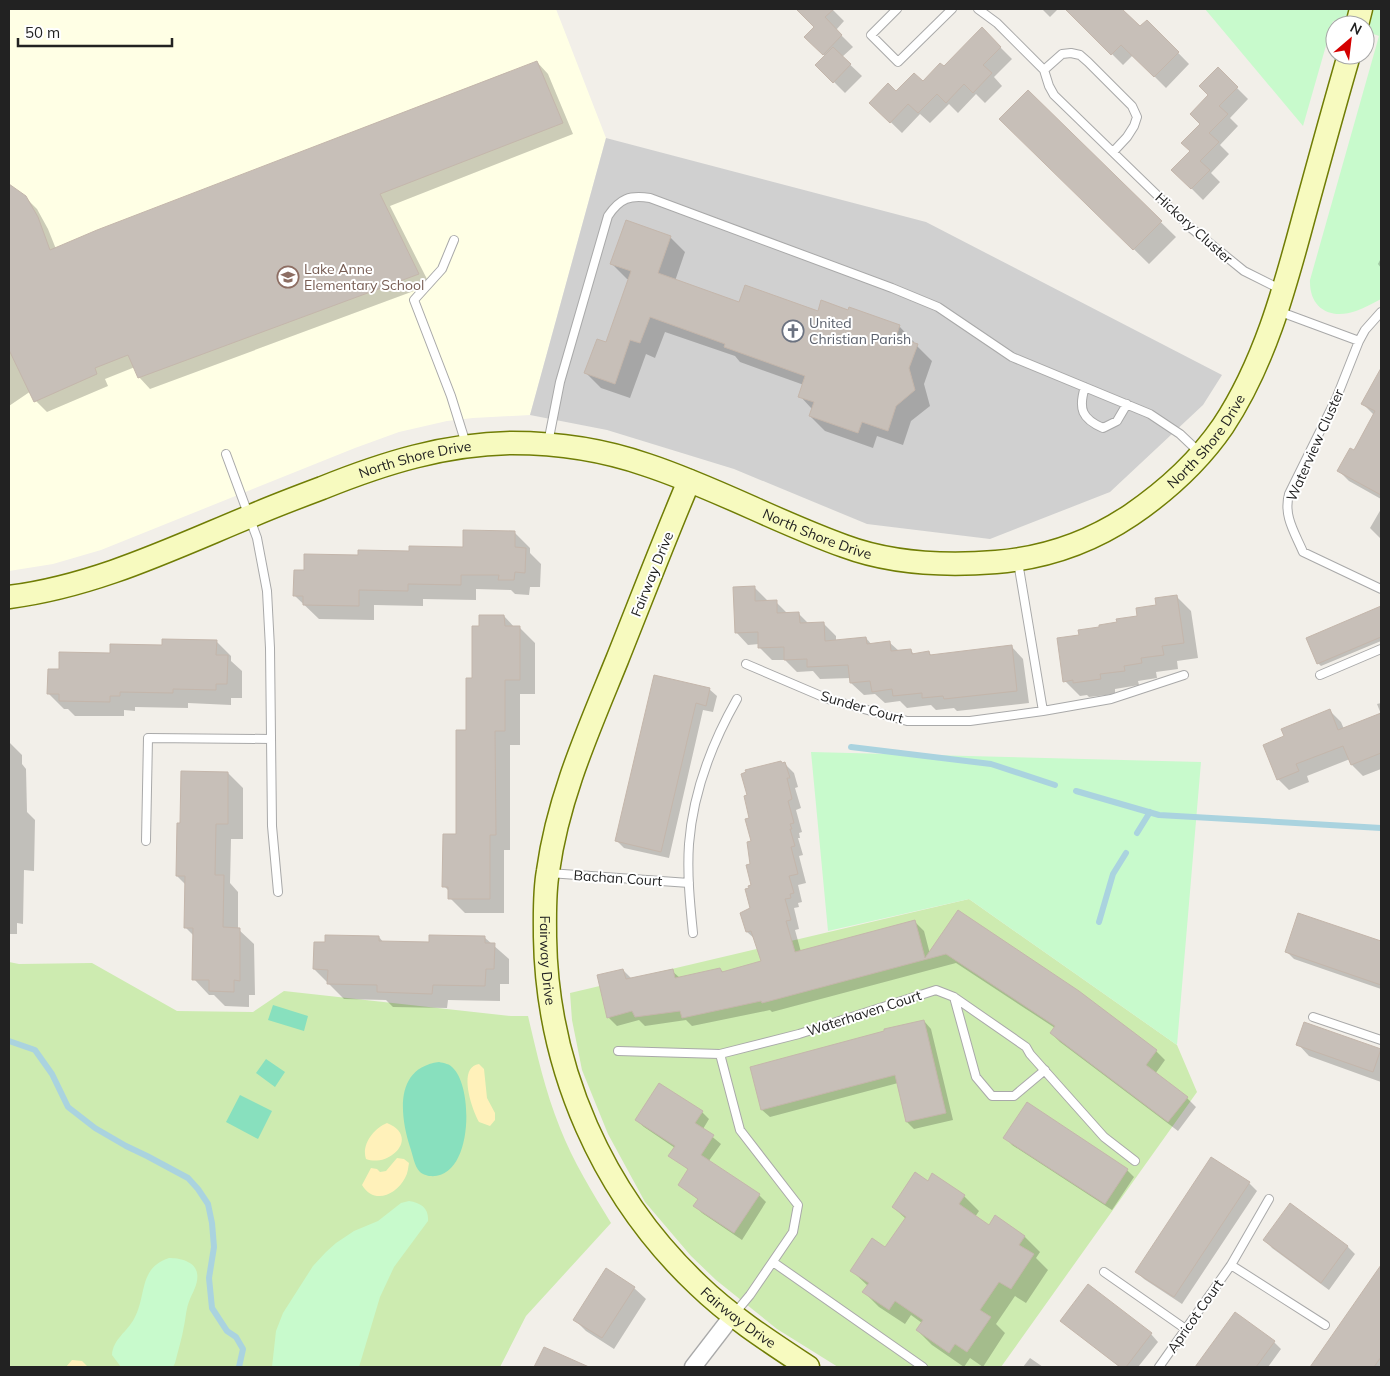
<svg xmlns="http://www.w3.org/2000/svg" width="1390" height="1376" viewBox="0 0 1390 1376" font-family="Mulish,sans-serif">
  <rect width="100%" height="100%" fill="#f2efe9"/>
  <path fill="#ffffe5" d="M9 9H556L606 138 530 415 473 418 447 421 399 432 355 448 101 550 53 564 9 571Z"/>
  <path fill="#d0d0d0" d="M606 138 926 222 1222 375 1203 405 1110 492 990 539 867 524 734 469 607 430 530 415Z"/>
  <path fill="#cdebb0" d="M969 899 1177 1045 1197 1092 1001 1367H838L777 1329 716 1280 691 1256 645 1202 608 1134 582 1070 572 1020 570 993Z
    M9 962 19 964 92 963 177 1011 253 1012 284 991 511 1016H528C537 1054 545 1091 560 1128 573 1161 592 1192 611 1223L526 1316 500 1367H9Z"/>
  <path fill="#fff1ba" d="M479 1064 484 1069 487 1098 495 1113V1120L490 1126 479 1122C472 1110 457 1067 479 1064Z
    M387 1123C421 1137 389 1168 366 1159 361 1145 374 1128 387 1123Z
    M397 1158 404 1159 409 1163C408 1168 408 1173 405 1178 396 1195 374 1205 362 1185L371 1168 377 1169 380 1172 386 1171Z
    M72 1360 82 1361 88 1367H66Z"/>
  <path fill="#c8facc" d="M1205 9H1381V299C1373 303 1364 308 1356 311 1330 320 1309 308 1310 280L1379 36 1365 31V25H1345L1333 21 1303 126Z
    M811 752 1201 762 1177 1045 969 899 828 931Z
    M409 1201C421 1203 429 1208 428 1221L394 1267 380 1297 359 1367H272L276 1331 283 1313 313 1266 326 1252 336 1243 354 1231 378 1221 401 1203Z
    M169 1258C179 1258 195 1261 197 1273 199 1282 193 1292 190 1299 186 1308 186 1317 184 1326 182 1338 178 1351 175 1363L173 1367H121L112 1355C113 1339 127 1332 134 1319 147 1296 138 1268 169 1258Z"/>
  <path fill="#88e0be" d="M273 1005 308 1016 304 1031 268 1020Z
    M266 1059 285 1072 275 1087 256 1073Z
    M439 1062C444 1063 450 1064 453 1068 474 1088 473 1180 430 1176 428 1176 422 1174 420 1172 414 1166 413 1155 410 1147 400 1115 394 1068 439 1062Z
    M240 1095 272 1111 258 1139 226 1122Z"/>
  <path fill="#0003" d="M797 9H832L844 21 836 30 853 47 842 57 862 76 845 93 817 65 825 56 806 37 815 27Z
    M1042 9H1058L1050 17Z
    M1075 9H1121L1140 28 1147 21 1189 64 1166 88 1133 55 1123 65 1071 13Z
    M982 29 1012 59 994 77 1002 86 985 103 976 94 958 113 949 104 930 123 920 114 902 133 871 103 923 83 944 68Z
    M537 62 548 74 573 134 390 206 430 285 150 389 139 377 135 367 105 379 108 386 47 412 36 401 31 391 9 406V185L25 197 37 209 48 229 56 249Z
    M1218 69 1248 99 1230 118 1238 126 1220 145 1229 154 1211 173 1220 182 1203 200 1173 170 1192 151Z
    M1028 92 1176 237 1149 264 1001 119Z
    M670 237 685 252 675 281 740 303 819 313 899 326 914 342 913 344 917 346 932 361 924 384 930 406 911 421 903 445 877 436 873 448 825 431 810 416 812 409 800 396 804 385 740 362 735 356 665 332 655 358 646 354 630 398 601 388 586 373 607 344 630 280 627 279 611 263Z
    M1381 258V268L1378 264Z
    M1379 374 1381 375V499L1349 481 1339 471 1354 451 1374 415 1363 404Z
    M1381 509V539L1370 528Z
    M515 533 530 548V553L541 564 540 587H530L529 595 515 594 511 590 476 589V600L423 599V606L374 605V620L319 619 295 596 305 571 360 557 464 548Z
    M754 587 767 600V602H776L788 614H799L809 624 823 623 836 636V641L866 638 872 645 889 642 899 651 910 650 915 655 929 653 932 656 1011 646 1023 659 1029 703 957 711 954 708 936 710 931 705 907 708 900 701 885 703 875 694 864 695 851 683V678L820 679 813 671 797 672 785 660H772L760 648 759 644 748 645 736 632Z
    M1176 596 1191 611 1198 658 1177 661 1178 669 1156 672 1157 678 1138 681 1139 685 1115 689V694L1089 697 1087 695 1080 696 1065 681 1080 636 1138 617Z
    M1381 608V641L1321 666 1318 663 1308 638Z
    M504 616 515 628H520L535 643V694H520V745H510V850H504V913H465L450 898V892L444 886 457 836 480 627Z
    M216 641 231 656V661L242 671V698H231V705L188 703V708L135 707V711L124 710V716H75L68 709H64L49 694 60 670 111 654Z
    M655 676 709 689 717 696 713 712 703 710 669 858 624 848 616 840Z
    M1381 703V769L1363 776 1352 765 1350 759 1307 776 1309 782 1289 790 1278 779 1285 737 1330 711 1341 722 1344 729 1381 714 1377 704Z
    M9 742 22 755V764L26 769 27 812 35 820 34 871 24 870 23 924 17 923V934H9Z
    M783 764H785L794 773 798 787 795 788 801 808 796 810 802 832 799 833 800 838H798L803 855 799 856 806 883 798 885 802 902 798 903 799 907 794 908 799 929 795 930 801 952 915 922 924 931 930 954 958 912 1156 1051 1165 1060 1155 1074 1187 1098 1196 1107 1178 1131 1060 1042 1051 1033 1055 1028 956 963 772 1012 770 1010 692 1026 686 1020 645 1026 639 1020 617 1026 608 1017 623 970 632 979 672 971 680 978 720 969 723 972 762 962 755 939 747 932 751 909 753 886 751 819Z
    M228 773 243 788V839H231L230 883 238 892V929L254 944 255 995H249V1007L225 1006 214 995H209L194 979V936L186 928V885L177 876 182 824Z
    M1299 915 1381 943V989L1294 959 1286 951Z
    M379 937 384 943H430L484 937 509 959V984H500V1001L448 1000 447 1008 393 1007 386 1000 344 999 314 969Z
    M924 1021 931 1029 953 1120 914 1129 907 1122 898 1083 770 1117 762 1110Z
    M1305 1023 1381 1050V1082L1309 1056 1298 1044Z
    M702 1112 709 1119 703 1129 721 1144 708 1162 759 1195 766 1202 742 1240 702 1213 695 1206 699 1200 679 1185 689 1170 670 1156 675 1148 644 1127 636 1120Z
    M1005 1137 1127 1170 1134 1177 1112 1210 1012 1145Z
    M1212 1158 1249 1183 1257 1191 1182 1304 1144 1279 1137 1272Z
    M928 1182 964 1196 979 1211 975 1217 989 1227 996 1217 1025 1237 1040 1252 1036 1258 1048 1270 1026 1303 1015 1296 996 1324 1005 1333 983 1367 970 1358 964 1367 932 1345 917 1330 922 1323 911 1315 905 1324 879 1307 864 1292 868 1286 852 1271 886 1249 906 1219 893 1207Z
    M1291 1205 1348 1247 1355 1254 1329 1290 1272 1248 1265 1240Z
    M1379 1270 1381 1272V1367H1312Z
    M634 1288 646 1299 614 1349 586 1331 575 1320Z
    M1235 1314 1274 1342 1281 1349 1268 1367H1196Z
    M1061 1321 1151 1334 1158 1342 1138 1367H1120Z
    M1030 1358 1043 1367H1023Z"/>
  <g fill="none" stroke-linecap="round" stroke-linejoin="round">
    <path stroke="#aad3df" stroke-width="6" d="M851 747 991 764 1055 785
      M1076 791 1159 815 1381 828
      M1137 833 1150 812
      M1099 922 1113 874 1126 853
      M9 1041 35 1050 52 1074 68 1107 95 1128 126 1146 147 1156 188 1178 198 1189 208 1204 212 1223 214 1247 209 1278 212 1308 227 1331 236 1337 243 1349 239 1367"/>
  </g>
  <path fill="#c7bfb8" stroke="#c4b6ab" d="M796 9H834L825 17 842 35 823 55 804 37 814 27Z
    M1065 9H1122L1140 26 1147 20 1179 52 1154 77 1121 45 1111 55Z
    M982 27 1001 47 983 65 992 73 973 93 964 84 946 103 937 94 918 113 908 104 890 123 869 103 888 83 896 91 914 73 923 81 940 63 944 66Z
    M833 47 851 64 833 83 815 65Z
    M537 61 563 123 380 194 419 274 138 378 128 355 95 368 97 374 34 402 9 350V184L26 196 38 217 50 250 97 230Z
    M1218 67 1238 87 1219 106 1228 114 1209 133 1219 142 1200 161 1210 170 1191 189 1171 170 1190 151 1181 143 1200 124 1190 114 1208 95 1199 86Z
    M1028 90 1162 221 1133 250 999 119Z
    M626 220 671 236 658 273 739 302 745 285 818 311 821 300 848 310 849 307 900 325 896 337 918 344 909 368 915 390 896 406 888 431 862 422 858 433 809 416 814 402 798 397 805 376 724 347 725 344 650 317 640 343 630 340 615 384 584 373 597 339 606 342 631 271 610 264Z
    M1381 368V495L1337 471 1350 448 1354 450 1375 411 1361 404Z
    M463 530 515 531V547L526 548 525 573 515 572 514 580H498L499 575H461V585L408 584V591L359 590V606L303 605V596H293L294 570H304V554L358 555V550L409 551V546L463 547Z
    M755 586V601L777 600V613L799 612 800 623 824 622 825 641 866 637 867 644 890 641 891 651 911 649 912 654 929 651 930 655 1012 645 1017 691 944 699 943 696 922 698V693L893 696 892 689 872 692 870 681 850 683 848 665 807 667V659L784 660V647L758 648V632L735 633 733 587Z
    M1177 595 1184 643 1162 646 1164 655 1141 658 1142 663 1124 666 1125 671 1100 674 1101 679 1073 683V680L1063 682 1057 638 1079 635 1078 630 1099 627V625L1117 622 1116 619 1137 616 1136 608 1156 605 1155 598Z
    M1381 606V637L1317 664 1306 638Z
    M479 615H504L505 626H520V680H505V731H495L496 835H490V899H448V887H442L443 834H456V730H466V678H472V626H479Z
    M162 639 217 640 216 655H228L227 684H216V690L173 689V693L120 692V696H110V702L59 701V694H47L48 669H59V652L110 653V644L162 645Z
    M654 675 710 688 706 706 696 703 661 852 615 841Z
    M1330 709 1338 730 1381 713V753L1351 765 1343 746 1296 764 1299 771 1277 780 1263 745 1284 736 1281 729Z
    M781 761 782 763 785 762 790 778H787L792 799 788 801 794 823 790 824 792 829H790L795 846 791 847 798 874 789 876 794 893 790 894 791 898 785 899 791 920 786 921 795 952 915 920 925 958 958 910 1079 991 1157 1050 1146 1065 1188 1097 1168 1122 1050 1033 1055 1026 946 954 762 1003 761 1001 682 1018 680 1011 635 1017 632 1011 607 1018 597 975 623 969 626 979 673 969 675 978 720 968 722 972 761 961 751 931 746 932 740 913 750 908 745 889 749 888 748 886 751 885 746 865 750 864 747 842 751 841 745 819 749 818 744 796 747 795 741 774 746 772 745 770Z
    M181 771 228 772V824H216L215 875H224L223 927 240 928V981L234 980V992L209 991V980H192L193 928H184L185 876H176L177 823H180Z
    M1298 913 1381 941V985L1285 952Z
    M325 935 379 936V941L429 942V935L485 936V943H495L494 969H486L485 986 433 985 432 994 377 992V985L327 984 328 970 313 969 314 942H325Z
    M924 1020 946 1113 906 1122 895 1075 761 1110 750 1067 884 1031V1029Z
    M1304 1022 1381 1049 1373 1072 1296 1045Z
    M659 1083 703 1111 695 1123 714 1135 701 1155 760 1194 734 1233 693 1206 698 1199 678 1185 688 1169 668 1156 675 1146 635 1120Z
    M1027 1102 1128 1169 1105 1204 1003 1138Z
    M1211 1157 1250 1182 1174 1297 1135 1272Z
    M915 1172 928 1181 932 1173 965 1195 959 1204 989 1225 995 1215 1025 1236 1019 1245 1034 1254 1011 1289 999 1282 980 1310 991 1317 967 1352 955 1344 949 1353 916 1330 923 1320 895 1301 889 1310 862 1292 869 1283 850 1271 872 1238 885 1247 906 1217 892 1207Z
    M1290 1203 1348 1246 1321 1283 1263 1240Z
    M1381 1265V1357L1374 1367H1310Z
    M606 1268 635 1287 602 1338 573 1320Z
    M1088 1284 1152 1333 1126 1367H1120L1060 1321Z
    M1235 1312 1275 1341 1256 1367H1195Z
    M544 1347 589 1367H534Z"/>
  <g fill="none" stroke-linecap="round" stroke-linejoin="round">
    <g stroke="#a9a9a9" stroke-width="10">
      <path id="lane" d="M897 9 871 35 898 62 952 9
        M978 9 997 23 1044 70 1049 86 1054 95 1191 228 1244 271 1282 290
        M1044 70 1062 54 1071 53 1080 55 1088 62 1132 106 1137 117 1134 126 1127 137 1113 152
        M454 240 442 269 414 300 451 396 466 444
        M1278 311 1359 341 1365 330 1381 312
        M1359 341 1336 399 1289 494C1283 516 1295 533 1303 552L1381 589
        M1085 387C1078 409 1082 419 1103 428L1117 421 1127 404
        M548 443 560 382 608 216C620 198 630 195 650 198L892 288 938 307 1012 357 1150 414 1180 434 1199 452
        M226 454 257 538 267 591 270 648 272 826 278 892
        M1018 562 1043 711
        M746 664 828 699 907 721H970L1043 711 1111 699 1184 675
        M1320 675 1381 649
        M146 841 148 738 271 739
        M549 873 689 883
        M693 933C690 904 687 874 689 844 693 793 712 743 737 699
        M954 997 976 1077 992 1096H1014L1045 1070
        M1313 1017 1381 1040
        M618 1051 720 1054 799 1034 936 990 954 997 1026 1047 1030 1054 1104 1137 1135 1161
        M720 1054 740 1130 798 1205 793 1232 750 1295 735 1313
        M773 1262 923 1367
        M1231 1265 1325 1325
        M1104 1272 1187 1330
        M1159 1367 1231 1265 1269 1199"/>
    </g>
    <g stroke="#a9a9a9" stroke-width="19">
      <path id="street" d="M693 1367 733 1315"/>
    </g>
    <g stroke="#707d05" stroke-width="25">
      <g id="secondary">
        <path d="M1357 25 1361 9"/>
        <path id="s1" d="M689 481C664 540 641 600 617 660 589 729 558 797 548 871 544 893 545 916 545 937 547 1069 603 1195 698 1285 731 1317 770 1342 808 1367"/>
        <path id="s2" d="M9 597C95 586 171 549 251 516 274 506 298 497 322 488 384 463 445 444 512 443 557 443 604 450 647 465 714 487 777 522 844 546 892 564 945 566 996 562 1045 558 1091 542 1131 515 1166 491 1199 461 1223 426 1264 364 1284 291 1303 220 1318 165 1333 110 1349 55"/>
      </g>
    </g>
    <use href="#lane" stroke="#fff" stroke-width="8"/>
    <use href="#street" stroke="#fff" stroke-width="16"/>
    <use href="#secondary" stroke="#f7fabf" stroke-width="22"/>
  </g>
  <defs>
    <g id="school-ring" transform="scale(1.125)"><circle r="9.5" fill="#fff" stroke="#8d6e63" stroke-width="1.5"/><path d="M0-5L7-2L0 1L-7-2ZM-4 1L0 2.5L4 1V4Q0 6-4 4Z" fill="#8d6e63"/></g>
    <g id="church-ring" transform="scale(1.125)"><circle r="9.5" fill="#fff" stroke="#6b7280" stroke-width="1.5"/><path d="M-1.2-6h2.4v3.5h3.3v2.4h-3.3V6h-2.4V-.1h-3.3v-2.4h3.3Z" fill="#6b7280"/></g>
  </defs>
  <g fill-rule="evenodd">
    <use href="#school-ring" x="288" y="277"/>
    <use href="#church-ring" x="793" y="331"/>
  </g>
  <g text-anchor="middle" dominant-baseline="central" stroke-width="4" stroke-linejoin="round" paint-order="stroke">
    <g font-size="14" fill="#222" stroke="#fff">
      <text transform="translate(1194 228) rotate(42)">Hickory Cluster</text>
      <text stroke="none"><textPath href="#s2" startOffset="1284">North Shore Drive</textPath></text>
      <text transform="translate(1315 445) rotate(-66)">Waterview Cluster</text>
      <text stroke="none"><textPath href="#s2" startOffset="430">North Shore Drive</textPath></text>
      <text stroke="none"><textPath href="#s2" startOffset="850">North Shore Drive</textPath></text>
      <text transform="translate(652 574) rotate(-68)">Fairway Drive</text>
      <text transform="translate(862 707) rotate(16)">Sunder Court</text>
      <text transform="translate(618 878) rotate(4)">Bachan Court</text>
      <text stroke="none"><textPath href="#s1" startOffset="505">Fairway Drive</textPath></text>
      <text transform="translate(864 1013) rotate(-18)">Waterhaven Court</text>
      <text transform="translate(1195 1316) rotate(-55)">Apricot Court</text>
      <text stroke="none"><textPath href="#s1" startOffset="924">Fairway Drive</textPath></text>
    </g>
    <g font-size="14" fill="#785e54" stroke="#fff" text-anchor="start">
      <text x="304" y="269">Lake Anne<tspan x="304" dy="16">Elementary School</tspan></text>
    </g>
    <g font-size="14" fill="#5b616d" stroke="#fff" text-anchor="start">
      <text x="809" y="323">United<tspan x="809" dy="16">Christian Parish</tspan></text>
    </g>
  </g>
  <rect width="1390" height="1376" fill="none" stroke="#222222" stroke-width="20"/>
  <g transform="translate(1350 40) rotate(28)"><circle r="24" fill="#ffffff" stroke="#a7a7a7"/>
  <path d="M0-4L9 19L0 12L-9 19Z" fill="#d40000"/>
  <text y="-8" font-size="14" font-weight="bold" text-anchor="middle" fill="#222222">N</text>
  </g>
  <path d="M18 38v8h154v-8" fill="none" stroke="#222222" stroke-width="2.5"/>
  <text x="25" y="38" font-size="15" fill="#222222" stroke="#ffffff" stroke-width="4" paint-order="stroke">50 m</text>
</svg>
